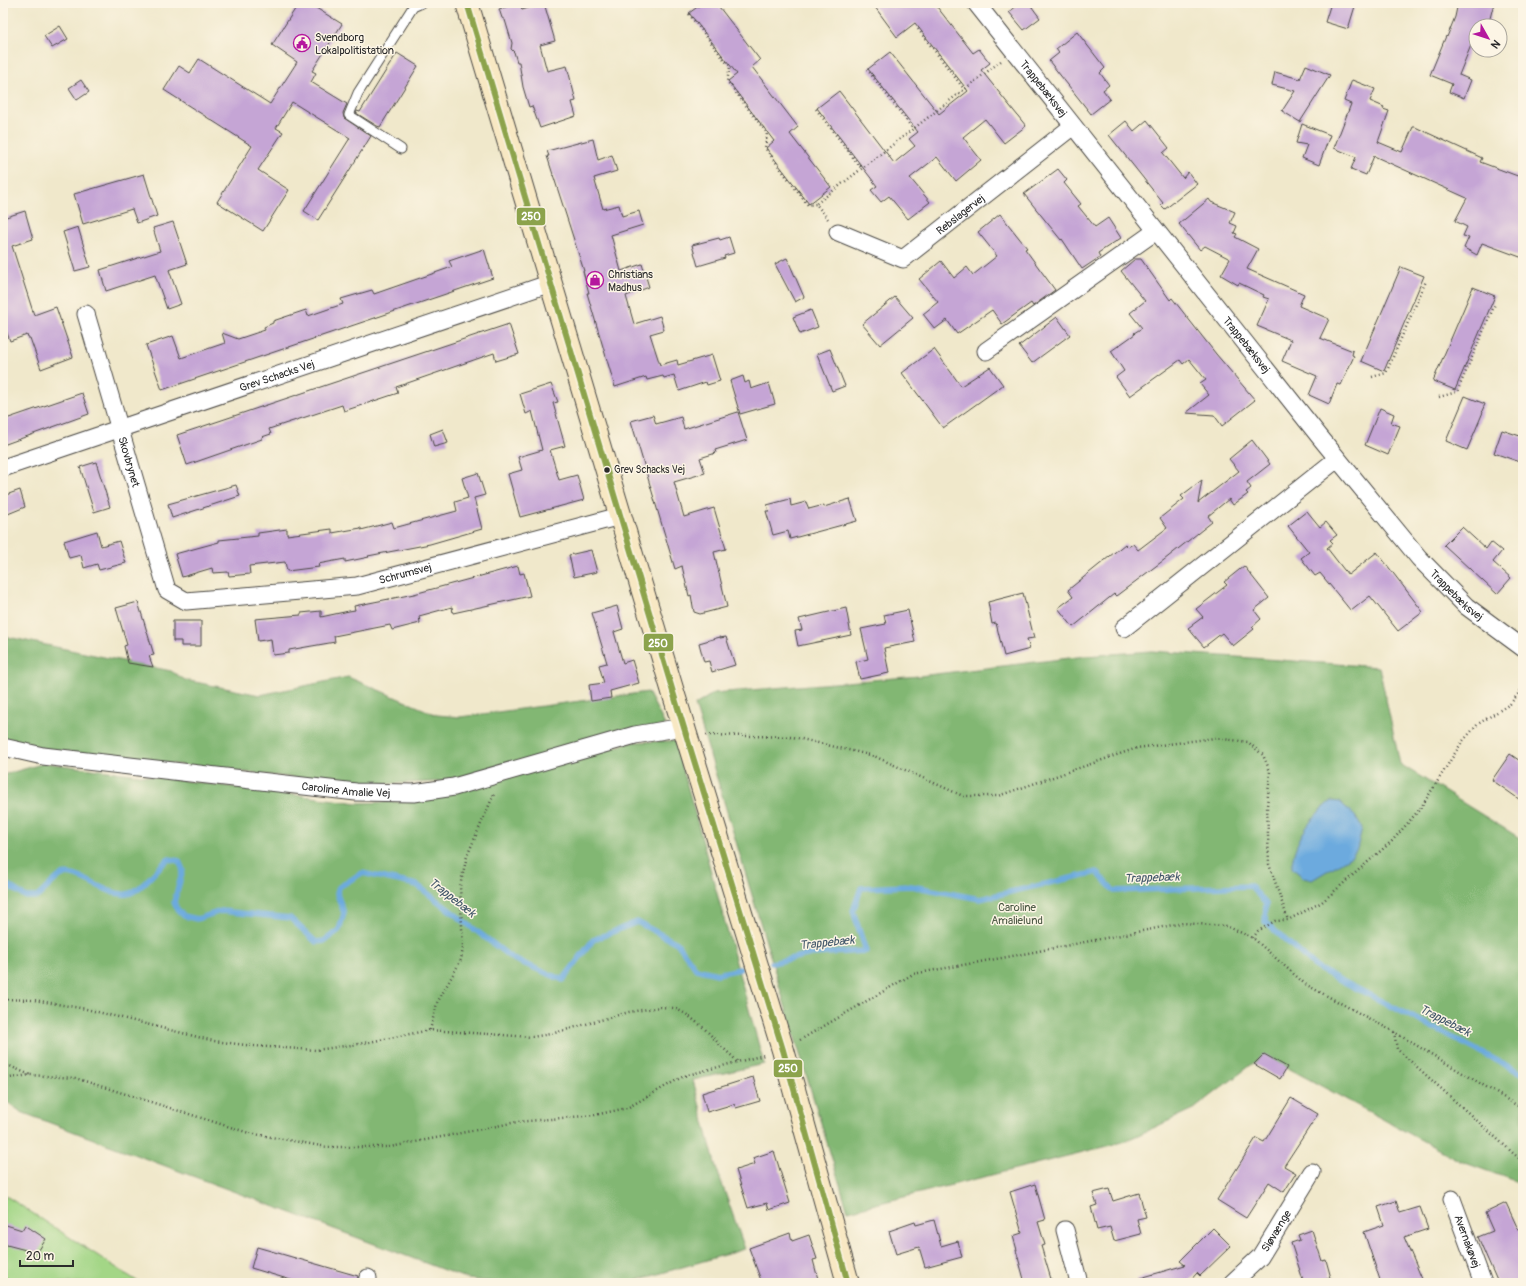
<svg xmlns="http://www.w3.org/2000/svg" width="1526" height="1286" viewBox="0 0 1526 1286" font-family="Pangolin,sans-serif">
  <rect width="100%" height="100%" fill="#fcf5e5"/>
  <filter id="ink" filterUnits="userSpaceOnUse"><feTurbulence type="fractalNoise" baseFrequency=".025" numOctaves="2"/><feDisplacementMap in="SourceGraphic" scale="8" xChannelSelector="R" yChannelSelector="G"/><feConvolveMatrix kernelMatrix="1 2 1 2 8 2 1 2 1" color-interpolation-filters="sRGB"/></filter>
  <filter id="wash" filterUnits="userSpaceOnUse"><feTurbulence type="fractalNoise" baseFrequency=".012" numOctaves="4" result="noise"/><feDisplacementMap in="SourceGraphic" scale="16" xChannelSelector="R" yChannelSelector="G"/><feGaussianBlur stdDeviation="0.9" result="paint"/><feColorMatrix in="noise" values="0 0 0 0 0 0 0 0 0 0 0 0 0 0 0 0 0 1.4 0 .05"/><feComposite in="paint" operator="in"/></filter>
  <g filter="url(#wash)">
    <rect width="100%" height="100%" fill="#f0e8cb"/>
    <path fill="#a3d686" stroke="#678058" d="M3 1194 140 1283H3Z"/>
    <path fill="#82b773" stroke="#56714f" d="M3 636 171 671 185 680 260 695 348 677 437 715 460 717 648 692 665 725 453 781 357 785 44 749 3 739Z
      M1151 651 1379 667 1400 764 1523 840V1184L1460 1161 1264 1055 1194 1109 1123 1142 848 1211 787 1012 695 705 714 693 919 676 1086 656Z
      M675 741 764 1064 693 1080 716 1167 745 1249 627 1283H503L468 1279 21 1112 3 1099V775L45 763 358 803 420 801 633 742Z"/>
    <path fill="#6caade" stroke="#4c6a84" d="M1331 801 1340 802 1355 816 1362 828 1357 849 1352 856 1312 880 1304 878 1292 868C1291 845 1313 814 1331 801Z"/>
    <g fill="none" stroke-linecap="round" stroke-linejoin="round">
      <path stroke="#6caade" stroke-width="5.5" d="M3 882 26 897H37C44 891 52 882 60 876 75 867 107 897 127 894 141 892 156 868 169 859L179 861 183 870 174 902 177 909 184 916 197 919 221 911 290 918 316 942 324 941 339 930 344 913 337 894 339 887 362 873 417 885 513 959 563 980 593 940 637 922 677 943 696 969 717 974 740 969
        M772 963 811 954 866 951 853 911 861 888 911 886 980 899 1097 872 1114 891 1251 886 1266 904 1265 922 1317 968 1523 1074"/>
    </g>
    <g id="blocks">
      <path fill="#c5a5d5" d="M299 3H308L342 24 312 71 316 73 311 82 347 104 343 113 344 118 371 136 318 220 304 211 350 138 292 102 276 128 283 132 258 170 289 190 263 231 217 202 252 146 164 90 179 66 190 73 199 59 270 104 297 62 272 45Z
        M520 3 522 10 544 3 555 41 540 45 547 71 567 66 576 101 572 102 576 116 540 128 532 106 529 107 523 87 519 62H517L514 52 511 49 512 43 505 20 502 18 499 9Z
        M703 3H716L760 60 752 67 798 127 790 134 831 187 809 204 766 148 774 141 728 81 737 74 689 13Z
        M872 3H934L973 53 979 49 990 63 981 70 1026 126 1004 143 985 119 963 137 981 160 956 181 937 157 910 178 930 202 908 219 889 196 881 202 871 190 877 186 817 108 839 91 894 163 915 146 909 139 918 132 868 69 890 52 939 114 968 91 915 23 897 37Z
        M1021 3H1029L1040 18 1024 30 1009 12Z
        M1331 3H1356L1348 29 1325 22Z
        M1458 3H1494L1488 26H1476V33L1459 75 1471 80 1464 98 1449 92 1452 84 1430 75 1446 36 1447 37 1455 17Z
        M60 26 68 39 52 48 44 36Z
        M1077 32 1105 68 1100 73 1109 85 1103 90 1110 99 1091 114 1049 61 1059 53 1056 49Z
        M397 53 418 66 380 127 377 126 356 113 357 111 360 112Z
        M1306 65 1330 75 1300 122 1282 111 1295 91 1272 85 1275 72 1300 79Z
        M81 80 89 92 77 100 69 88Z
        M1352 80 1375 89 1370 101 1384 107 1383 109 1389 111 1378 142 1402 152 1413 127H1415L1482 158 1480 162 1523 178V258L1482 243 1477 255 1464 248 1469 237 1463 236 1467 227 1455 221 1467 198 1374 156 1366 175 1351 169 1356 157 1334 148 1351 104 1344 101Z
        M1147 120 1169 148 1163 153 1183 178 1188 172 1197 184 1165 209 1161 205 1163 203 1109 135 1126 121 1134 131Z
        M1302 124 1330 135 1319 165 1302 158 1307 145 1296 143Z
        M593 139 598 160 612 155 617 171 594 178 603 209 619 205 622 216 639 211 643 225 611 235 621 271 642 264 649 287 626 296 634 324 660 316 664 330 650 334 660 365 677 360 678 365 712 355 720 381 707 385 706 382 679 391 674 375 664 378 663 376 647 380 646 377 615 387 587 293H589L583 271H584L547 156H549L547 151Z
        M1058 169 1067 180 1064 183 1081 204 1078 206 1095 227 1108 218 1121 238 1098 253 1100 257 1082 269 1062 239 1061 240 1024 194Z
        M144 174 157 216 137 223 132 209 83 224 74 194Z
        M1209 199 1211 202 1235 212 1230 223 1237 226 1234 233 1237 234 1235 237 1258 249 1247 269 1304 294 1299 306 1329 319 1320 338 1353 351 1352 355 1354 356 1341 385 1337 384 1329 404 1309 395 1317 376 1282 361 1291 340 1257 326 1269 299 1263 297 1264 295 1239 283 1238 285 1221 275 1230 259 1205 246 1200 250 1179 224Z
        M25 211 33 239 12 246 34 315 56 307 73 357 41 369 30 338H28L27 335 10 341 3 322V218Z
        M1000 214 1027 248 1025 249 1055 290 1033 306 1031 303 1002 324 992 310 957 334 947 320 935 329 923 314 938 302 919 279 941 261 954 278 967 267 973 275 997 256 978 232Z
        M173 222 187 264 169 270 181 304 167 309 155 275 106 291 100 270 160 251 153 228Z
        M78 227 90 267 75 271 63 232Z
        M729 237 734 253 724 256 725 258 698 266 692 245 719 238 720 240Z
        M484 249 493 278 162 390 146 345 173 336 181 358 225 343 222 333 238 339 265 330 264 327 273 323V321L306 310 308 316 343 304 341 299 372 290 374 294 452 267 449 261Z
        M787 258 804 297 795 302 775 264Z
        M1135 259H1141L1170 300 1172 298 1216 354 1255 400 1222 426 1214 415 1186 413 1209 395 1200 384 1206 380 1189 359 1183 364 1180 360 1130 396 1116 377 1124 371 1111 351 1135 334 1134 333 1142 328 1130 313 1145 301 1121 271Z
        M1401 267 1424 276 1384 371 1361 361Z
        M1473 287 1495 296 1455 390 1433 381Z
        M895 297 913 318 880 345 862 324Z
        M811 310 818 327 800 334 793 317Z
        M1057 317 1070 335 1032 363 1019 346Z
        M509 324 519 354 496 361 494 353 396 387 398 393 344 411 342 405 269 429 271 434 262 437V439L187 465 177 435Z
        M830 349 845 386 832 391 817 354Z
        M934 349 961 386 990 367 1003 385 943 428 902 373Z
        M743 376 745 383 749 381 751 389 769 383 775 404 740 414 730 381Z
        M551 384 558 402 553 403 565 446 550 450 559 480 577 475 584 500 520 517 508 474 522 470 518 457 542 450 532 411 526 414 520 394Z
        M82 393 89 414 3 445V420Z
        M1465 396 1485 404 1482 411 1483 412 1467 450 1446 441Z
        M1380 408 1394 414 1391 423 1400 426 1388 455 1365 445Z
        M738 412 747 440 715 450 716 453 700 458 705 473 674 482 684 517 714 508 726 549 714 552 727 607 700 614 694 612 691 595 689 596 682 566 675 569 631 421 653 415 656 424 681 417 684 429Z
        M443 429 448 443 434 447 430 434Z
        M1502 430 1523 437V463L1494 453Z
        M1252 440 1270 464 1247 482 1251 488 1246 492 1248 494 1233 505 1229 499 1208 516 1212 522 1164 560 1116 596 1114 594 1073 627 1058 608 1073 597 1068 590 1125 544 1128 547 1133 544 1138 550 1167 528 1160 518 1184 499 1181 496 1202 480 1198 503 1239 471 1229 459Z
        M96 462 110 507 94 512 80 467Z
        M478 473 485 495 474 498 482 529 430 544 368 556 369 557 345 562V559L318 564 319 567 287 571 285 562 249 566 250 574 229 576 228 572 213 573 212 568 182 577 175 554 219 542V540L258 536V533L287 529V535L332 529V533L361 528V530L392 522 394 528 457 511 455 502 468 498 462 478Z
        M236 485 240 496 172 518 168 504Z
        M20 490 25 507 3 516V496Z
        M790 499 791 506 806 502 809 509 824 505V507L850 499 857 521 790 539 788 531 773 535 766 511H769L767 505Z
        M1307 511 1320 527 1326 522 1337 535 1330 540 1333 543 1327 548 1348 575 1377 552 1423 612 1398 631 1370 596 1351 611 1320 573 1315 576 1301 558 1309 552 1288 526Z
        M1462 527 1486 549 1491 542 1502 551 1493 562 1511 578 1497 594 1444 545Z
        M97 531 101 546 119 541 126 563 99 570 97 564 84 568 81 555 69 558 64 541Z
        M591 550 597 572 574 577 569 555Z
        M518 566 520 574 524 573 530 596 453 613 452 607 419 616 420 623 392 630 390 625 334 636 335 642 289 650V653L273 655 271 639 258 641 255 619 301 615V613L321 611V617L349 611 355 610 354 606 414 594Z
        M1244 566 1269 598 1254 610 1261 619 1252 627 1254 629 1233 646 1222 633 1204 647 1188 628 1203 617 1196 609 1227 585 1224 582Z
        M1023 593 1034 638 1027 639 1030 649 1004 656 996 623 992 624 988 602Z
        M138 602 154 655 149 656 153 667 128 663 124 646 127 645 116 608Z
        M617 606 623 629 614 632 623 663 632 660 639 683 610 691 611 698 591 701 589 685 604 683 599 665 607 663 592 613Z
        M846 608 851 635 798 646 795 631 802 630 799 619Z
        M908 610 915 642 884 648 889 673 860 679 856 662 868 659 861 629 886 624 884 615Z
        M173 621H201V646H181V641H173Z
        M720 637V638L726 637 735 665 712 672 709 661 704 662 699 643Z
        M1510 754 1523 763V802L1492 780Z
        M1264 1054 1287 1067 1280 1079 1254 1064Z
        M753 1077 760 1101 736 1108 734 1104 707 1112 702 1093Z
        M1291 1098 1318 1114 1284 1166 1296 1173 1284 1192 1269 1182 1246 1218 1217 1200 1256 1138 1264 1142Z
        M774 1151 790 1203 769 1210 767 1203 748 1208 736 1170 755 1164 753 1158Z
        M1035 1184 1045 1220 1038 1222 1045 1245 1041 1246 1051 1279 1037 1283H1025L1016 1250H1017L1013 1236 1022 1233 1010 1192Z
        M1109 1189 1113 1201 1139 1193 1146 1217 1137 1219 1141 1234 1114 1241 1110 1227 1097 1230 1091 1207 1097 1205 1093 1193Z
        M1396 1201 1400 1213 1420 1207 1428 1229 1404 1237 1422 1279 1414 1283H1381L1364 1232 1384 1225 1378 1207Z
        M1506 1203 1518 1229 1523 1227V1283H1498L1478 1237 1493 1231 1485 1213Z
        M934 1220 941 1246 958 1241 962 1257 925 1267 919 1247 896 1254 889 1231 915 1222 916 1225Z
        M3 1224 22 1230 25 1225 46 1239 37 1253 3 1244Z
        M1213 1228 1231 1246 1200 1276 1197 1273 1188 1283H1138L1137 1279 1185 1265 1180 1261Z
        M1312 1230 1322 1261 1326 1260 1331 1278 1315 1283H1304L1291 1243 1300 1240 1298 1235Z
        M790 1233 792 1241 809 1235 817 1259 813 1260 819 1283H762L749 1248Z
        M257 1247 358 1276 357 1283H301L251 1268Z"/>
    </g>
  </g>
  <g filter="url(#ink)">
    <use href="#blocks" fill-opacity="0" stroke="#494743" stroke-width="1"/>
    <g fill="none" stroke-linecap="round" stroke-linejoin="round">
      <g stroke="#494743" stroke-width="11">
        <path id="lane" d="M401 149 349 115 358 93 413 7 422 3"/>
      </g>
      <g stroke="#494743" stroke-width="19">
        <g id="street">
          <path id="s1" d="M976 3 1319 436 1419 558 1466 606 1523 648"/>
          <path id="s2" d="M838 232 903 259 1073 126"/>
          <path id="s3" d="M86 314 167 590 186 601 357 586 620 516"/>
          <path d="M986 351 1156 231"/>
          <path id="s4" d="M3 468 551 283"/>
          <path d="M1124 628 1337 459"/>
          <path id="s5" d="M3 747 43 756 356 792 414 793 454 787 635 735 683 727"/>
          <path id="s6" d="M1452 1199 1483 1283"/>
          <path d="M1065 1230 1079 1283"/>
          <path d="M367 1283 368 1278"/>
          <path id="s7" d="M1232 1283 1260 1257 1312 1172"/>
        </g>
      </g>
      <g stroke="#494743" stroke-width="24">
        <path id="secondary" d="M467 3 673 692 783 1050 848 1283"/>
      </g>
      <path stroke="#494743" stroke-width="2.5" stroke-dasharray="1 3" stroke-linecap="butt" d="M689 14 730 67 727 81 767 133 765 148 808 205 816 204
        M918 29 964 89
        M867 69 913 129
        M816 109 862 169
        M828 219 816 204 1001 61
        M1372 377 1386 373 1426 281
        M1439 397 1457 392 1495 304
        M706 735 793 737 874 756 963 796H998L1137 748 1215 738 1248 742 1263 755 1270 771 1267 806 1269 864 1288 920
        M1253 938 1258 931 1275 921 1288 920 1322 902 1392 841 1420 809 1462 742 1478 724 1510 704 1523 688
        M3 999 34 1000 86 1009 214 1041 253 1046 316 1050 359 1044 430 1030 531 1037 551 1034 629 1012 661 1007 674 1008 686 1014 704 1028 721 1046 738 1062
        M430 1030 437 1003 461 960 463 948 460 886 467 856 494 794
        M1394 1032 1397 1049 1523 1162
        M800 1040 913 974 1018 955 1183 923 1226 926 1253 938 1305 984 1394 1032 1523 1109
        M3 1063 30 1075
        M3 1079 30 1075 75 1078 249 1133 327 1147H390L517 1122 595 1115 627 1108 684 1076 764 1055
        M3 1277 12 1283"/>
      <use href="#lane" stroke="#fff" stroke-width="9"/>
      <use href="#street" stroke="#fff" stroke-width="17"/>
      <use href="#secondary" stroke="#f8e8c3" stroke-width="22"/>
      <g stroke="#fcf5e5" stroke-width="9">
        <path id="bus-1" d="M467 3 673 692 783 1050 848 1283"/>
      </g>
      <use href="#bus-1" stroke="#8ca34c" stroke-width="6"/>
    </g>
  </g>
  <defs>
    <g id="civic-ring" transform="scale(0.9)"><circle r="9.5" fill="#fcf5e5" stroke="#b5179e" stroke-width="1.5"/><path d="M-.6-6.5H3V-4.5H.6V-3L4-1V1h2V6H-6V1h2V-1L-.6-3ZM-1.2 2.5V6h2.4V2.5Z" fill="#b5179e"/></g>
    <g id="shop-ring" transform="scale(0.9)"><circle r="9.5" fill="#fcf5e5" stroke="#b5179e" stroke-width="1.5"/><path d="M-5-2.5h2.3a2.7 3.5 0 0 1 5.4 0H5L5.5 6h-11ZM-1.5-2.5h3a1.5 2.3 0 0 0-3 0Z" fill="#b5179e"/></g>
  </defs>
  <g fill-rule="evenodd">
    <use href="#civic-ring" x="302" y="43"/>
    <use href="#shop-ring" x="595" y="280"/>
  </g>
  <circle fill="#2b2b2b" stroke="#fcf5e5" stroke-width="1.5" cx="607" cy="470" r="3.5"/>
  <g text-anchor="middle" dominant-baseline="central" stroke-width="3" stroke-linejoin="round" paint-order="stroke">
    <g font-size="10" fill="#2b2b2b" stroke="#fcf5e5" text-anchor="start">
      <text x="614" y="470">Grev Schacks Vej</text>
    </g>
    <g font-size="11" fill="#2b2b2b" stroke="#fcf5e5" text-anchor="start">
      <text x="315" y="37">Svendborg<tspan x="315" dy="13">Lokalpolitistation</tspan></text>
      <text x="608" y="274">Christians<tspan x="608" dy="13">Madhus</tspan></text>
    </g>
    <g font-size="11" fill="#2b2b2b" stroke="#fcf5e5">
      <text stroke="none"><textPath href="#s1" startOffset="109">Trappebæksvej</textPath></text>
      <text stroke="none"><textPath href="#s2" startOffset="143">Rebslagervej</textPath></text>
      <text stroke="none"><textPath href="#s1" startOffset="436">Trappebæksvej</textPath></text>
      <text stroke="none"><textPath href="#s4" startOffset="289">Grev Schacks Vej</textPath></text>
      <text stroke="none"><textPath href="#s3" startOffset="154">Skovbrynet</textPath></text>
      <text stroke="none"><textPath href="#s3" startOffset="531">Schrumsvej</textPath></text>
      <text stroke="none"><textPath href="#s1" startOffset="763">Trappebæksvej</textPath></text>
      <text stroke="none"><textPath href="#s5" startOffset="346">Caroline Amalie Vej</textPath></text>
      <text stroke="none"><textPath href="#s7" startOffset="69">Siøvænge</textPath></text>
      <text stroke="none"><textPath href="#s6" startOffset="45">Avernakøvej</textPath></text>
    </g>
    <g font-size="11" fill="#495642" stroke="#fcf5e5">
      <text x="1017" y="907">Caroline<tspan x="1017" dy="13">Amalielund</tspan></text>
    </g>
    <g font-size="12" font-style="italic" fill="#42576a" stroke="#fcf5e5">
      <text transform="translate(1152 878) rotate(-2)">Trappebæk</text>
      <text transform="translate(452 898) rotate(38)">Trappebæk</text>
      <text transform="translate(827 943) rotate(-6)">Trappebæk</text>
      <text transform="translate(1445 1021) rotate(27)">Trappebæk</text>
    </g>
  </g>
  <g stroke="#fcf5e5" stroke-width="1.5">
    <rect x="516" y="207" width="30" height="19" rx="4" fill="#8ca34c"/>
    <rect x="643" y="633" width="31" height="19" rx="4" fill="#8ca34c"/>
    <rect x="773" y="1059" width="30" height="19" rx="4" fill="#8ca34c"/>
  </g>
  <g font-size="11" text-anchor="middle" font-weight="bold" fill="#fff">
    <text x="531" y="220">250</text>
    <text x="658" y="647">250</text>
    <text x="788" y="1072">250</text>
  </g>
  <rect width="1526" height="1286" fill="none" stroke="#fcf5e5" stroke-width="16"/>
  <g transform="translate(1488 38) rotate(129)"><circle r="19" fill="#fcf5e5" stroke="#a8a49b"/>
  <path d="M0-3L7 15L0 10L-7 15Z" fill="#b5179e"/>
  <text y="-6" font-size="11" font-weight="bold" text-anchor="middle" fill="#2b2b2b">N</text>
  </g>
  <path d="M20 1260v6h53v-6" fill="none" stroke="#2b2b2b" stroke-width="2"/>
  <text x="26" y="1260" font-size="12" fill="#2b2b2b" stroke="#fcf5e5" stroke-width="3" paint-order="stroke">20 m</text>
</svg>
